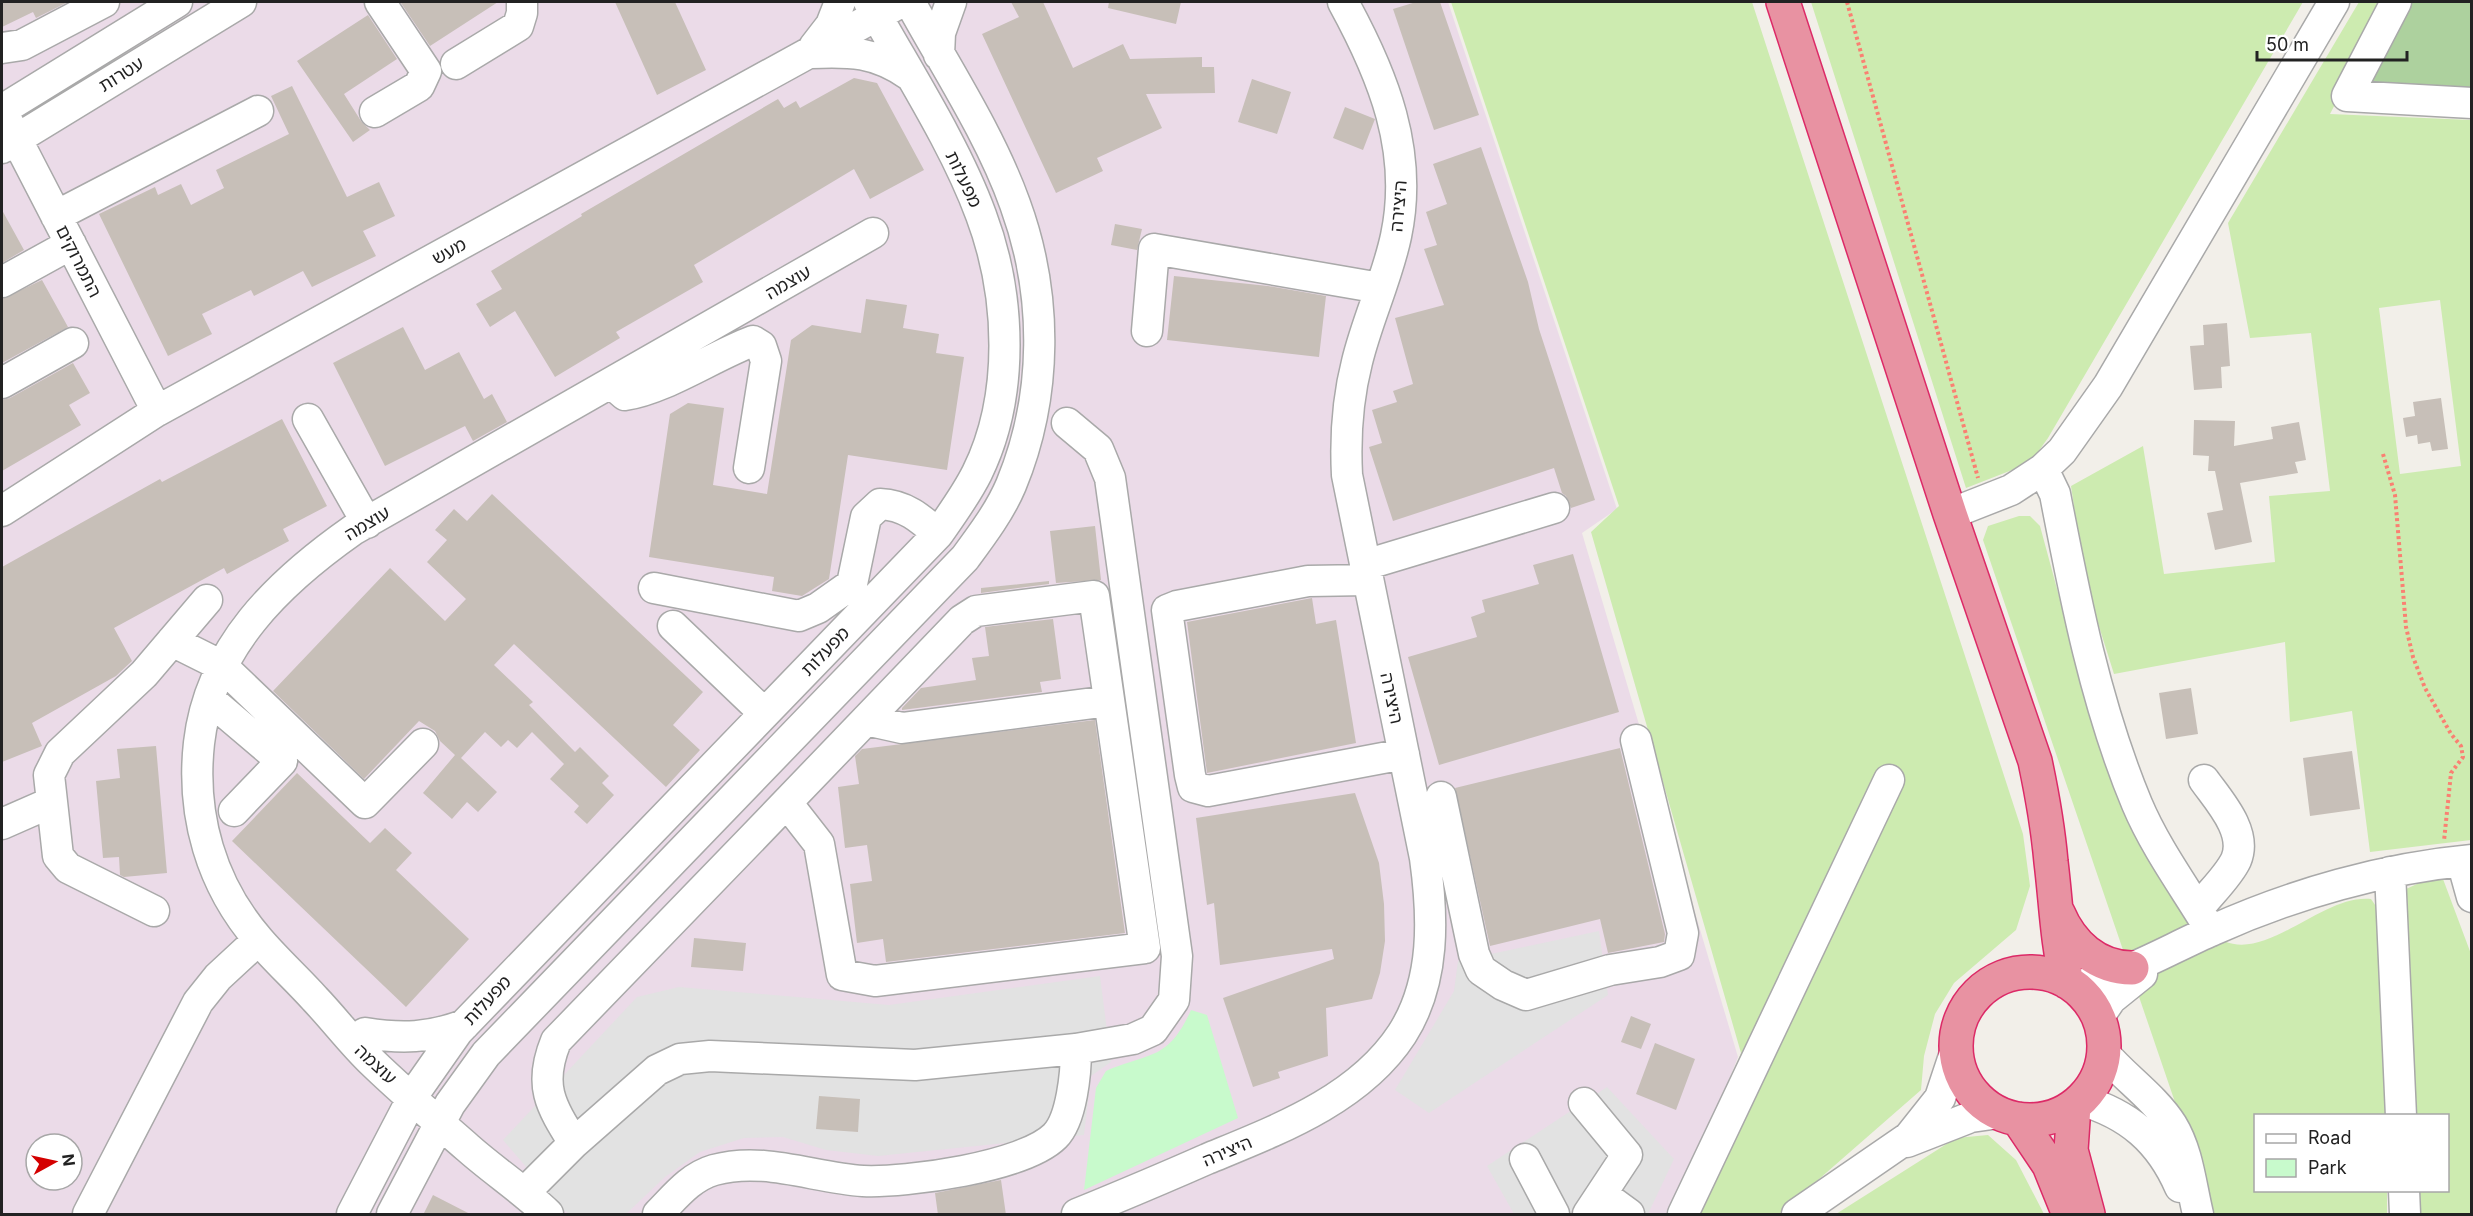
<svg xmlns="http://www.w3.org/2000/svg" width="2473" height="1216" viewBox="0 0 2473 1216" font-family="Inter,'Noto Sans Hebrew',sans-serif">
  <rect width="100%" height="100%" fill="#f2efe9"/>
  <path fill="#ebdbe8" fill-rule="evenodd" d="M2 2H1448L1617 509 1582 533 1738 1057 1676 1214H2ZM36 1144H72V1180H36Z"/>
  <path fill="#cdebb0" fill-rule="evenodd" d="M1451 2H1752L2023 834 2030 886 2016 930 1954 983 1935 1014 1924 1056 1921 1090 1779 1214H1681L1741 1053 1591 532 1619 506Z
    M1811 2H2303L2048 438 2030 463 1966 488Z
    M2359 2H2388L2330 114 2471 120V840L2370 852 2352 711 2290 722 2285 642 2114 674 2085 582 2071 486 2143 446 2164 574 2275 562 2269 496 2330 491 2311 333 2250 338 2228 223ZM2440 300 2461 466 2400 474 2379 308Z
    M2019 516H2030L2040 526 2083 685 2204 928C2210 932 2217 938 2224 941 2268 961 2323 894 2371 899L2382 915 2386 1115 2256 1116V1190L2387 1191V1214H2211L2191 1149 1983 540 1988 526Z
    M2443 879 2471 954V1214H2421L2420 1191 2448 1190V1116L2416 1115 2404 904 2406 889 2426 880Z
    M1988 1135 2016 1160 2044 1214H1836L1956 1138Z"/>
  <path fill="#add19e" d="M2412 2H2471L2472 92 2367 86Z"/>
  <path fill="#c8facc" d="M1191 1010 1207 1015 1238 1118 1084 1190 1096 1088 1106 1071C1150 1052 1168 1061 1191 1010Z"/>
  <path fill="#e2e2e2" d="M1599 931 1608 995 1429 1113 1395 1090 1454 991 1458 961Z
    M1100 976 1111 1062 1091 1076 1084 1135 878 1156 826 1150 783 1137 744 1138 700 1152 665 1177 626 1214H570L563 1210 503 1140 637 997 679 987 889 1005Z
    M1607 1087 1674 1159 1648 1214H1514L1487 1166Z"/>
  <path fill="#c7bfb8" d="M2 2H68L36 18 33 12 2 27Z
    M404 2H498L430 46 401 3Z
    M615 2H675L706 70 657 95Z
    M1011 2H1043L1073 68 1123 44 1130 59 1202 57V67H1214L1215 93 1146 94 1162 128 1097 158 1103 171 1056 193 982 34 1019 17Z
    M1109 2H1181L1176 24 1108 8Z
    M1416 2H1440L1479 115 1434 130 1393 9Z
    M368 15 397 59 344 94 361 121 370 130 353 142 297 61Z
    M854 78 877 83 924 170 870 199 854 169 694 265 703 282 616 332 620 338 555 377 515 311 490 327 476 304 502 289 491 271 582 216 581 214 778 99 784 108 796 101 800 108Z
    M1252 79 1291 92 1277 134 1238 122Z
    M292 86 347 197 379 182 395 216 363 231 376 256 312 287 303 271 254 296 251 290 202 314 212 334 168 356 99 214 155 187 158 195 181 184 191 205 224 188 216 170 289 134 271 96Z
    M1345 107 1375 119 1363 150 1333 138Z
    M1481 147 1528 282 1539 329 1595 500 1571 508 1566 496 1562 493 1554 468 1393 521 1369 447 1382 443 1372 410 1397 402 1393 391 1413 384 1395 318 1444 305 1424 249 1437 245 1426 212 1447 204 1433 164Z
    M2 210 24 250 2 263Z
    M1115 224 1142 229 1137 250 1111 245Z
    M1174 276 1268 286 1326 296 1319 357 1167 340Z
    M42 280 68 327 2 363V299Z
    M866 299 907 305 903 328 939 334 936 353 964 357 947 470 848 455 829 579 802 596 772 591 774 577 649 557 670 414 688 403 724 408 713 485 767 494 791 340 812 325 861 333Z
    M2227 323 2230 366 2221 367 2222 388 2194 390 2190 346 2204 345 2203 325Z
    M403 327 425 370 459 352 484 399 492 394 507 422 473 441 465 426 385 466 333 363Z
    M73 363 90 393 69 405 81 425 2 471V400L10 398Z
    M2441 398 2448 449 2432 451 2430 442 2418 444 2417 435 2406 437 2403 418 2415 416 2413 402Z
    M282 419 327 506 283 529 289 541 227 574 224 568 114 628 132 661 116 676 32 723 42 746 2 762V567L160 479 162 482Z
    M2194 420 2235 421 2234 446 2273 439 2271 427 2299 422 2306 460 2295 462 2298 473 2240 483 2252 542 2215 550 2207 513 2223 510 2215 471H2208L2209 456 2193 455Z
    M492 494 703 692 673 725 700 750 666 787 514 644 494 665 533 702 529 705 575 752 580 747 609 776 602 783 614 795 587 824 574 812 579 806 550 779 564 764 532 732 517 748 508 740 501 747 485 732 461 758 497 792 478 812 467 802 452 819 423 793 455 755 440 741 435 731 419 721 364 779 273 691 390 568 445 621 466 599 427 562 447 540 435 530 454 509 467 521Z
    M1095 526 1101 580 1056 583 1050 531Z
    M1573 554 1619 712 1439 765 1408 657 1477 637 1471 617 1485 612 1482 600 1539 584 1533 565Z
    M1049 581V584L981 593V588Z
    M1312 598 1316 624 1336 620 1356 743 1207 773 1187 622Z
    M1053 619 1061 679 1040 682 1042 692 902 710V708L921 688 976 680 972 658 989 656 985 627Z
    M2191 688 2198 734 2166 739 2159 693Z
    M1095 720 1125 933 886 962 883 939 857 943 850 884 872 881 867 845 845 848 838 787 859 784 855 756 862 749Z
    M156 746 167 873 124 877 120 875 119 857 103 858 96 781 120 778 117 749Z
    M1620 748 1665 934 1664 942 1608 953 1600 919 1490 946 1455 788Z
    M2352 751 2360 809 2310 816 2303 758Z
    M297 773 370 843 385 828 412 853 396 870 469 939 406 1007 232 841Z
    M1355 793 1379 863 1384 904 1385 941 1380 973 1372 999 1326 1008 1328 1056 1278 1072 1280 1078 1253 1087 1223 998 1334 959 1332 949 1220 965 1214 903 1207 905 1196 818Z
    M694 938 746 943 743 971 691 967Z
    M1631 1016 1651 1024 1641 1049 1621 1042Z
    M1655 1043 1695 1059 1676 1110 1636 1094Z
    M819 1096 860 1099 858 1132 816 1129Z
    M1001 1180 1006 1215H938L935 1193Z
    M433 1195 472 1215H423Z"/>
  <g fill="none" stroke-linecap="round" stroke-linejoin="round">
    <g stroke="#a9a9a9" stroke-width="33">
      <path id="minor" d="M2396 2 2347 96 2472 103
        M814 47 831 25 840 2
        M2 48 22 45 104 2
        M811 53C850 51 876 52 909 75
        M939 55 940 33 951 2
        M456 64 518 26 522 13V2
        M2 110 177 2
        M2 111 157 411
        M375 112 419 86 426 71 380 2
        M2 148 241 2
        M56 216 258 111
        M2 282 71 244
        M1147 331 1154 249 1380 288
        M2 383 73 343
        M611 383 625 395C665 389 713 356 753 341L761 346 766 361 749 468
        M308 419 367 523
        M2043 469 2055 494C2075 598 2096 706 2137 804 2156 849 2186 889 2211 931
        M2 511 157 411 894 6
        M1950 514 2011 490 2043 469 2062 451 2108 386 2334 2
        M1365 565 1554 508
        M1368 580 1308 581 1177 606 1167 610 1190 775 1193 787 1208 791 1404 754
        M654 588 799 616 818 608 852 584 866 517 880 504C905 505 920 518 938 534
        M673 626 764 713
        M172 641 222 666 365 803 423 744
        M209 699 282 761 234 811
        M866 720 902 728 1109 701
        M1441 797 1474 954 1481 970 1503 985 1526 995 1610 970 1660 962 1679 955 1683 933 1636 740
        M2 824 52 802
        M2462 861 2472 897
        M2390 872 2401 1116
        M2198 909C2209 894 2228 877 2236 860 2248 832 2219 801 2204 780
        M154 911 68 868 58 856 49 775 60 753 144 674 207 600
        M2074 986C2124 977 2167 950 2213 930 2293 894 2384 868 2472 860
        M2098 1018 2111 999 2142 974
        M365 1033C402 1039 429 1038 464 1025
        M2104 1053C2125 1078 2154 1097 2172 1125 2188 1151 2191 1185 2198 1214
        M2080 1100C2129 1114 2160 1141 2180 1187
        M1584 1103 1627 1155 1588 1214
        M1907 1142 1971 1117 1999 1113
        M574 1143C550 1105 538 1085 556 1041 692 901 827 761 962 620L976 611 1094 596 1145 948 875 981 842 975 819 844 787 803
        M1525 1159 1554 1214
        M2404 1190 2405 1214
        M525 1192 574 1143 657 1070 680 1059 710 1056 915 1065 1076 1049 1133 1039 1153 1030 1174 1000 1177 956 1110 478 1098 449 1067 423
        M1603 1195 1629 1214
        M88 1214 198 1002 218 977 258 940
        M352 1214 416 1091 458 1031 938 534C952 514 966 495 977 473 1015 396 1011 295 981 215 955 144 906 69 869 2
        M392 1214 450 1104 486 1054 965 558C982 535 1000 511 1011 485 1048 396 1048 294 1015 204 990 134 945 66 910 2
        M548 1214C523 1190 494 1171 468 1148 436 1120 403 1092 373 1063 352 1043 335 1020 315 999 297 979 277 961 259 940 211 885 191 815 199 743 210 647 279 582 353 530L873 233
        M658 1214C675 1197 690 1177 714 1170 764 1156 814 1178 863 1181 906 1183 1024 1167 1055 1136 1072 1119 1076 1072 1076 1049
        M1077 1214C1121 1196 1164 1178 1207 1159 1277 1130 1359 1100 1402 1034 1436 981 1433 916 1425 858L1347 475C1345 436 1347 401 1357 362 1367 320 1387 279 1396 236 1414 151 1383 75 1343 2
        M1683 1214 1889 780
        M1797 1214 1909 1137 1940 1098 1956 1050"/>
    </g>
    <g stroke="#dc2a67" stroke-width="36">
      <path id="highway" d="M1783 2 1950 514 2035 761C2042 794 2048 828 2051 862 2056 902 2057 943 2067 982
        M2058 913C2071 944 2097 968 2132 968
        M1956 1046a74 74 0 1 1 148 0a74 74 0 1 1-148 0Z
        M2074 1106 2071 1150 2088 1214
        M2018 1119 2049 1165 2068 1212"/>
    </g>
    <path stroke="#fa8072" stroke-width="4" stroke-dasharray="3 3" stroke-linecap="butt" d="M1847 2 1978 478
      M2383 454 2395 495 2406 627 2413 657 2425 688 2451 734 2461 746 2463 757 2451 773 2444 841"/>
    <use href="#minor" stroke="#fff" stroke-width="30"/>
    <use href="#highway" stroke="#e892a2" stroke-width="33"/>
  </g>
  <g text-anchor="middle" dominant-baseline="central" stroke-width="4.5" stroke-linejoin="round" paint-order="stroke">
    <g font-size="18" fill="#222" stroke="#fff">
      <text transform="translate(121 74) rotate(-32)">עטרות</text>
      <text transform="translate(964 179) rotate(64)">מפעלות</text>
      <text transform="translate(1398 206) rotate(-85)">היצירה</text>
      <text transform="translate(449 251) rotate(-29)">מעש</text>
      <text transform="translate(79 261) rotate(63)">התמרוקים</text>
      <text transform="translate(788 282) rotate(-30)">עוצמה</text>
      <text transform="translate(367 523) rotate(-31)">עוצמה</text>
      <text transform="translate(825 651) rotate(-46)">מפעלות</text>
      <text transform="translate(1392 698) rotate(78)">היצירה</text>
      <text transform="translate(487 1000) rotate(-47)">מפעלות</text>
      <text transform="translate(376 1064) rotate(43)">עוצמה</text>
      <text transform="translate(1227 1151) rotate(-23)">היצירה</text>
    </g>
  </g>
  <rect width="2473" height="1216" fill="none" stroke="#222222" stroke-width="6"/>
  <rect x="2254" y="1114" width="195" height="78" fill="#ffffff" stroke="#a7a7a7" stroke-width="1.5"/>
  <rect x="2266" y="1134" width="30" height="9" fill="#ffffff" stroke="#a7a7a7" stroke-width="1.5"/>
  <text x="2308" y="1144" font-size="18" fill="#222222">Road</text>
  <rect x="2266" y="1159" width="30" height="18" fill="#c8facc" stroke="#a7a7a7" stroke-width="1.5"/>
  <text x="2308" y="1174" font-size="18" fill="#222222">Park</text>
  <g transform="translate(54 1162) rotate(82)"><circle r="28" fill="#ffffff" stroke="#a7a7a7" stroke-width="1.5"/>
  <path d="M0-4.5L10 22L0 15L-10 22Z" fill="#d40000"/>
  <text y="-9" font-size="16" font-weight="bold" text-anchor="middle" fill="#222222">N</text>
  </g>
  <path d="M2257 51v9h150v-9" fill="none" stroke="#222222" stroke-width="3"/>
  <text x="2266" y="51" font-size="18" fill="#222222" stroke="#ffffff" stroke-width="4.5" paint-order="stroke">50 m</text>
</svg>
